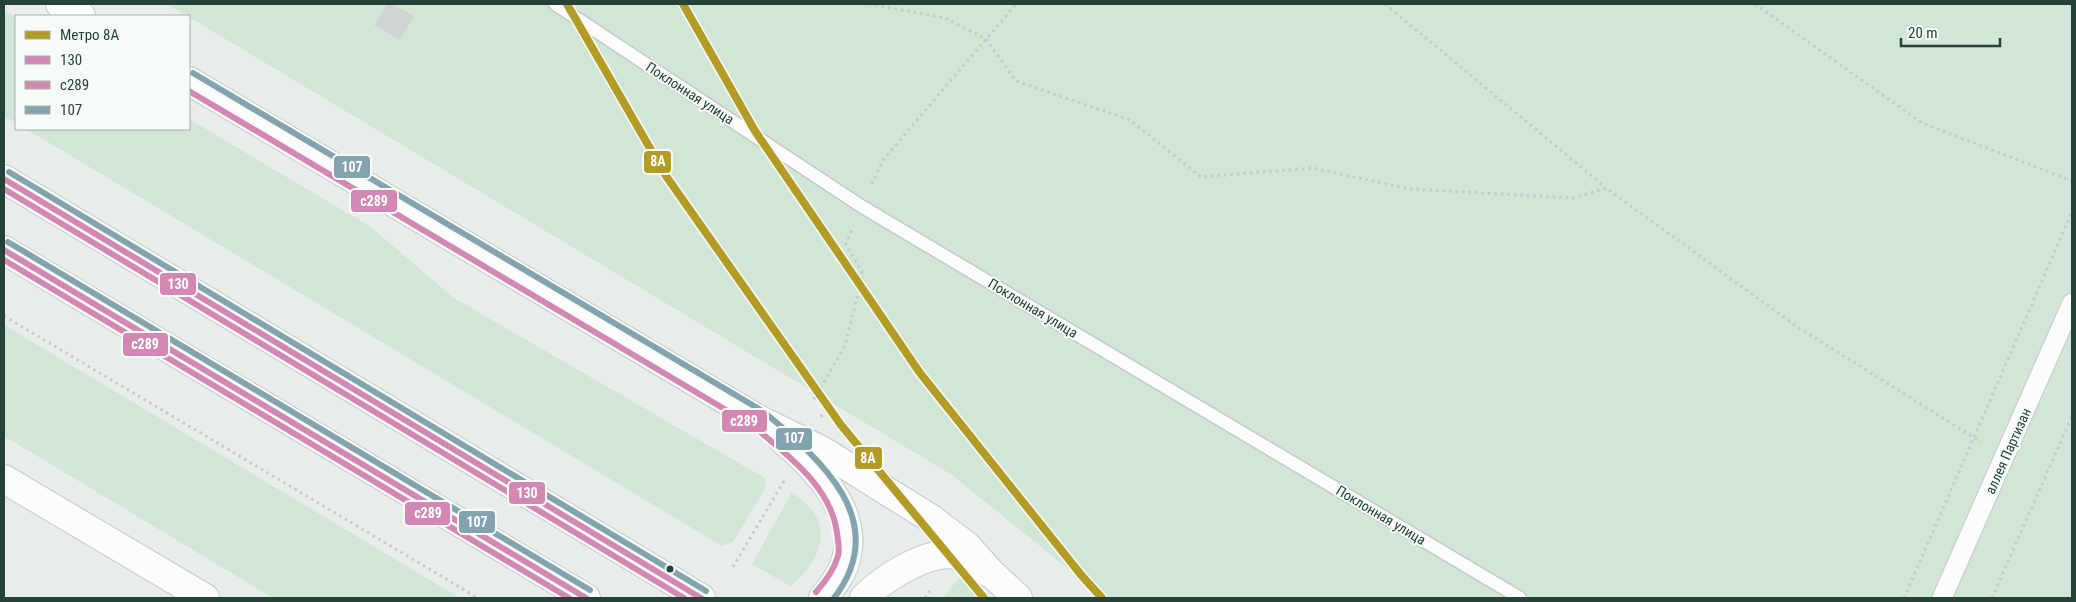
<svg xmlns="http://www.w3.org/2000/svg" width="2076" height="602" viewBox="0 0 2076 602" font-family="'Roboto Condensed',sans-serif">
  <rect width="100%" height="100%" fill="#e8edea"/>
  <path fill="#d1e6d6" d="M167 4H2072V598H1100L1082 580 952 475Z
    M4 10 16 18V123L4 116Z
    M189 119 371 227 454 298 765 478 766 487 733 542 722 546 26 129H189Z
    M4 325 460 598H273L4 436Z
    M792 492C801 499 812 507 817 518 829 545 810 570 790 586L752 564Z
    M961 575 988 598H943Z"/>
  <path fill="#cfd4d2" d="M387 4H392L414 16 400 40 374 25Z"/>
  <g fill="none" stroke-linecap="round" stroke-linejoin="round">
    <g stroke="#c5cac7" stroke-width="15">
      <path id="service" d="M555 4 861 206 1520 598"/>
    </g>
    <g stroke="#c5cac7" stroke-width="21">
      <path id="pedestrian" d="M1942 598 2072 303"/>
    </g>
    <g stroke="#c5cac7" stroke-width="30">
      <path id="tertiary" d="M864 598C882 579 931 547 959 556 970 560 980 567 989 573"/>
    </g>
    <g stroke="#c3cbc7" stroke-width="30">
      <path id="secondary" d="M60 4 81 16
        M189 81 758 419 823 451 930 518 967 546 991 573 1018 598
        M4 179 701 598
        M4 250 586 598
        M782 439C814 466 857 509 847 555 844 572 833 586 823 598
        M4 479 205 598"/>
    </g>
    <path stroke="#c3ccc7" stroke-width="3" stroke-dasharray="2.5 4" stroke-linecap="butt" d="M869 4 945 18 986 39 1016 81 1130 120 1201 177 1312 168 1411 189 1573 198 1606 188 1796 326 1981 442
      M1385 4 1605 187
      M1755 4 1922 123 2072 181
      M872 184 883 160 1016 4
      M4 316 478 598
      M814 399 845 346 863 274 846 244 853 227
      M821 417 826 408
      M733 567 784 481
      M925 598 930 591
      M1904 598 2072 212
      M1992 598 2072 416"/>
    <use href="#service" stroke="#fcfcfc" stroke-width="12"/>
    <use href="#pedestrian" stroke="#fcfcfc" stroke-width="19"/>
    <use href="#tertiary" stroke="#fcfcfc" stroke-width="28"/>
    <use href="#secondary" stroke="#fcfcfc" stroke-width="28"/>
    <g stroke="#f7fbf8" stroke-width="10">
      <path id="bus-1" d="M4 179 701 598
        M4 250 586 598"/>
    </g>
    <g stroke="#f7fbf8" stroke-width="10">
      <path id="bus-2" d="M189 91 753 426C787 455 831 486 837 533 838 540 840 549 838 556 834 570 825 582 816 592
        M4 189 684 598
        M4 260 569 598"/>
    </g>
    <g stroke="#f7fbf8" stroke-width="10">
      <path id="bus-3" d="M193 73 764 412C820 459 893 521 834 598
        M9 172 706 591
        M8 242 590 590"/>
    </g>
    <use href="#bus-1" stroke="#d388b3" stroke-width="6"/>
    <use href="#bus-2" stroke="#d388b3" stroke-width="6"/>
    <use href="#bus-3" stroke="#83a4af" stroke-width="6"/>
    <g stroke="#f7fbf8" stroke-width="11">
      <path id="metro-1" d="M567 4 666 176 841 425 984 598
        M683 4 755 131 920 373 1082 576 1102 598"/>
    </g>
    <use href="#metro-1" stroke="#b29c25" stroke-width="8"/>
  </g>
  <circle fill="#244237" stroke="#f7fbf8" stroke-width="2" cx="670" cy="569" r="4.5"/>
  <g text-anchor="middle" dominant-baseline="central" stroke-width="4" stroke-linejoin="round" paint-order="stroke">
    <g font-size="14" fill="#244237" stroke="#f7fbf8">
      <text transform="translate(690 93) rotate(33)">Поклонная улица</text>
      <text transform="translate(1033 308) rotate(31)">Поклонная улица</text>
      <text transform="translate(2008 451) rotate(-66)">аллея Партизан</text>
      <text transform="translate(1381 515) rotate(31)">Поклонная улица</text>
    </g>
  </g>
  <g stroke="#f7fbf8" stroke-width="2">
    <rect x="643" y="150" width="29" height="24" rx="5" fill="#b29c25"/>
    <rect x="333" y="155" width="38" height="24" rx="5" fill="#83a4af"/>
    <rect x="350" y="189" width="48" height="24" rx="5" fill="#d388b3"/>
    <rect x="159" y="272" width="38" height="24" rx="5" fill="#d388b3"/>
    <rect x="122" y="332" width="47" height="25" rx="5" fill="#d388b3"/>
    <rect x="721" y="409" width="47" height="24" rx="5" fill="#d388b3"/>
    <rect x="775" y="427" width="38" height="24" rx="5" fill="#83a4af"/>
    <rect x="854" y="446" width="29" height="24" rx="5" fill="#b29c25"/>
    <rect x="508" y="481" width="38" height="24" rx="5" fill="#d388b3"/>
    <rect x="404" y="501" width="47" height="25" rx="5" fill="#d388b3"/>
    <rect x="458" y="510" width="38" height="24" rx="5" fill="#83a4af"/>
  </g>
  <g font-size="14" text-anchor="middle" font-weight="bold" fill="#fff">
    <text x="658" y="166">8А</text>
    <text x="352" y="172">107</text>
    <text x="374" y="206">с289</text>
    <text x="178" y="289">130</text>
    <text x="145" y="349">с289</text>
    <text x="744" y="426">с289</text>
    <text x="794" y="443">107</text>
    <text x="868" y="463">8А</text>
    <text x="527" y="498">130</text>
    <text x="428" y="518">с289</text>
    <text x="477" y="527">107</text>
  </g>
  <rect width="2076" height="602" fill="none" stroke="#244237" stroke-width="10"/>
  <rect x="15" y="15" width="175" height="115" fill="#f7fbf8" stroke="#a3b1ab"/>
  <rect x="25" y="31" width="25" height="8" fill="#b29c25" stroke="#a3b1ab"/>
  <text x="60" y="40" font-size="15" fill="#244237">Метро 8А</text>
  <rect x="25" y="56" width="25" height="8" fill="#d388b3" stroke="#a3b1ab"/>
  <text x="60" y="65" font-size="15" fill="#244237">130</text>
  <rect x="25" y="81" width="25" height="8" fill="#d388b3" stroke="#a3b1ab"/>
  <text x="60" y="90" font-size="15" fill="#244237">с289</text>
  <rect x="25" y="106" width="25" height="8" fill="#83a4af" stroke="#a3b1ab"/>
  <text x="60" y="115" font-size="15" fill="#244237">107</text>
  <path d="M1901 38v8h99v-8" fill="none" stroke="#244237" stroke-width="2.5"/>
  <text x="1908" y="38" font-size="15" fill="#244237" stroke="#f7fbf8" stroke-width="4" paint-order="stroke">20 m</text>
</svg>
